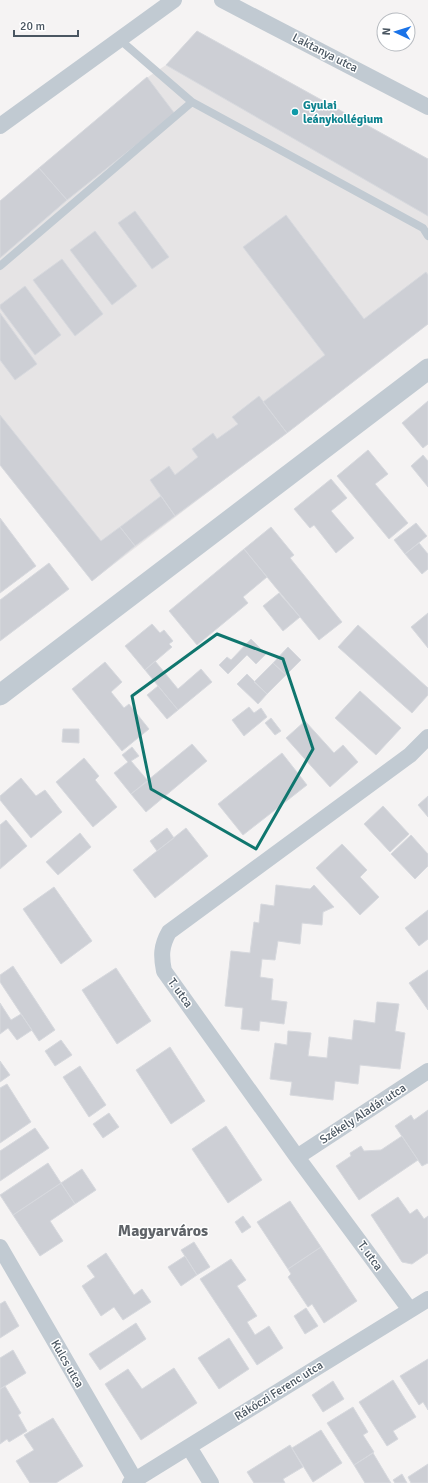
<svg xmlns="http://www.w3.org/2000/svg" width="428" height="1483" viewBox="0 0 428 1483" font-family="Signika,sans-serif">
  <rect width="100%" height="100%" fill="#f5f3f3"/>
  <path fill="#e6e4e5" d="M197 31 428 159V324L92 581 0 465V201L145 79 166 65Z"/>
  <path fill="#cdcfd5" stroke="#d7d9de" d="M197 31 428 159V216L166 65Z
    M147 77 175 114 67 200 39 168Z
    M39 168 67 200 0 258V201Z
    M135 211 169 257 152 269 118 223Z
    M286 215 364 319 426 272 428 275V324L287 433 263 402 325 355 243 247Z
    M95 231 137 286 112 305 70 250Z
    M62 259 103 314 75 336 33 280Z
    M25 286 61 335 35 355 0 308V305Z
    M0 313 37 364 15 380 0 360Z
    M259 396 287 433 175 516 150 480 169 466 175 475 198 457 192 449 213 433 217 439 238 424 232 417Z
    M428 401V444L423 448 402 423Z
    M0 415 101 541 120 527 135 546 92 581 0 465Z
    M368 450 388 474 375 484 408 523 389 539 337 476Z
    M423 455 428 461V487L411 466Z
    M331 479 347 498 331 511 354 538 336 553 314 525 310 528 294 509Z
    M161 496 175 516 135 546 120 527Z
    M0 518 36 566 0 593Z
    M416 523 427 536 405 554 394 540Z
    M271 527 294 555 290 558 342 622 319 640 244 549Z
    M419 543 428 554V569L422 574 405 554Z
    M244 549 267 577 243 597 248 603 197 645 169 611Z
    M49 563 69 589 0 641V600Z
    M279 593 300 617 283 631 263 606Z
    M428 613V648L411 627Z
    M152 624 160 633 164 630 173 641 169 644 172 647 145 670 125 646Z
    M358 625 428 688V695L412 713 338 647Z
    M251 639 266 654 256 664 247 655 228 674 219 665 227 657 231 660Z
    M288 647 301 660 286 675 273 663Z
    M155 661 178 689 201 669 212 682 178 710 145 670Z
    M105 662 122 682 111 692 124 708 129 704 149 729 122 751 72 689Z
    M273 663 286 675 267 694 254 682Z
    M247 674 267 694 258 704 237 684Z
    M158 686 178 710 167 719 147 695Z
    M360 691 401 728 376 755 335 718Z
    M249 707 254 713 261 708 267 717 244 736 232 720Z
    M271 718 281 731 275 735 265 723Z
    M305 721 334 753 343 745 358 762 330 787 286 738Z
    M63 729H79V743L62 742Z
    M192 744 207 761 146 812 131 794Z
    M132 747 139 756 131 761 148 781 131 794 114 773 128 762 122 755Z
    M282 753 307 785 243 835 218 804Z
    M84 758 99 776 95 780 117 807 93 827 56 782Z
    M21 778 36 796 45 790 62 812 31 838 0 800V796Z
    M428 796V817L418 805Z
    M383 806 409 834 390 852 364 824Z
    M6 820 27 846 0 869V825Z
    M167 828 174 838 157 851 150 841Z
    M186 828 208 856 155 898 133 870Z
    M80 833 91 847 58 875 46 862Z
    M411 835 428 854V866L415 879 391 854Z
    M342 844 367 870 360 877 379 897 360 915 316 868Z
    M276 885 310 889 314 885 334 907 323 912 322 925 302 923 300 944 278 941 275 960 262 959 260 977 273 979 271 1000 287 1002 284 1024 260 1021 259 1031 241 1029 243 1008 225 1006 231 951 250 953 254 922 259 923 261 904 274 906Z
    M54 887 92 941 61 964 23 909Z
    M428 910V939L419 946 405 928Z
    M13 966 55 1030 39 1041 0 982V975Z
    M116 968 151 1021 117 1044 82 990Z
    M428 970V1010L409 983Z
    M377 1002 399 1004 395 1031 405 1033 400 1069 360 1065 358 1084 335 1081 333 1100 290 1095 292 1082 270 1079 275 1043 287 1045 288 1031 311 1033 308 1056 327 1058 329 1037 352 1040 354 1020 375 1023Z
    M0 1003 11 1020 21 1014 32 1030 17 1040 8 1028 0 1034Z
    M61 1040 72 1055 55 1066 45 1051Z
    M170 1047 205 1101 171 1124 136 1070Z
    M0 1061 10 1075 0 1082Z
    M80 1066 106 1105 89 1117 63 1077Z
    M7 1084 31 1122 0 1143V1088Z
    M428 1110V1163L422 1166 395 1126 411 1115 414 1120Z
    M109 1113 119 1127 103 1138 93 1124Z
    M226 1126 262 1180 228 1203 192 1149Z
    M35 1128 49 1148 0 1181V1151Z
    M402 1136 418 1160 359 1200 336 1166 351 1156 350 1153 361 1146 364 1151 381 1150Z
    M48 1163 61 1183 13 1215 0 1195Z
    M82 1169 96 1190 75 1204 61 1183Z
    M61 1183 75 1204 50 1221 63 1241 40 1256 13 1215Z
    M398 1197 410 1214 417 1209 424 1219 428 1216V1253L412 1264 402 1262 371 1215Z
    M290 1201 321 1247 288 1269 257 1222Z
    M243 1216 251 1227 242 1233 235 1222Z
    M194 1242 210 1267 197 1275 181 1250Z
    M321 1247 357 1301 324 1323 312 1304 308 1307 288 1277 291 1274 288 1269Z
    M106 1253 134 1295 142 1289 151 1302 123 1320 114 1307 101 1316 82 1286 95 1277 87 1266Z
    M185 1256 197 1275 181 1286 168 1267Z
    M231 1259 246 1280 237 1286 257 1316 247 1322 255 1335 269 1326 283 1348 257 1365 200 1279Z
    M5 1301 19 1326 0 1338V1304Z
    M306 1308 318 1326 305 1334 294 1316Z
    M136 1323 146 1339 100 1370 89 1354Z
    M229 1338 249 1369 219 1389 198 1358Z
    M13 1350 26 1373 0 1389V1358Z
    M428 1359V1410L423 1402 419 1405 400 1376Z
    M174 1368 197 1403 141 1440 105 1384 128 1369 142 1389Z
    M393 1380 416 1417 393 1431 398 1439 387 1446 359 1402Z
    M333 1381 344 1399 323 1412 312 1395Z
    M5 1386 21 1413 18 1415 27 1431 9 1442 7 1439 0 1444V1389Z
    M353 1407 368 1432 363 1435 374 1452 354 1465 327 1423Z
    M53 1418 83 1466 56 1483H30L16 1461 34 1450 24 1435Z
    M321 1430 342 1463 313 1482 292 1448Z
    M290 1445 303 1467 283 1479 285 1483H254L247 1472Z
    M373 1453 391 1483H365L354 1465Z
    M428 1464V1483H411L408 1477Z
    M402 1474 407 1483H395L393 1480Z"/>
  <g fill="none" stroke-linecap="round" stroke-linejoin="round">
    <path stroke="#c1cad2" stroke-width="8" d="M119 39 192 102 423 228 428 236
      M0 266 192 102"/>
    <path stroke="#c1cad2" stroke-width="16" d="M222 0 428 107
      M0 126 174 0
      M297 1157 428 1071
      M0 1247 135 1480
      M410 1310 297 1157 164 971C161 956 161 946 169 932L410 755 428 737
      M189 1447 211 1483
      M130 1483 428 1299"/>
    <path stroke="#c1cad2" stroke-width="21" d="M0 695 428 369"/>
  </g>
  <path fill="none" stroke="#0f766e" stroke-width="3" stroke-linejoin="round" d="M217 634 283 659 313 749 256 849 151 789 132 696Z"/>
  <circle fill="#0f9aa8" stroke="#fff" stroke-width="1.5" cx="295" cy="112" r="4"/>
  <g text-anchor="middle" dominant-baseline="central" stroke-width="3" stroke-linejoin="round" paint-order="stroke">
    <g font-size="12" fill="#4a5661" stroke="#fff">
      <text transform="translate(325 53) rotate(27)">Laktanya utca</text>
      <text transform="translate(180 993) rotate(54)">T. utca</text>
      <text transform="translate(363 1114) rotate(-33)">Székely Aladár utca</text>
      <text transform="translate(370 1256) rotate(54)">T. utca</text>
      <text transform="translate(67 1364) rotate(60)">Kulcs utca</text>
      <text transform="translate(279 1391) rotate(-32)">Rákóczi Ferenc utca</text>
    </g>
    <g font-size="12" font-weight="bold" fill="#0d838f" stroke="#fff" text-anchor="start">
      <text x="303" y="105">Gyulai<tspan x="303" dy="14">leánykollégium</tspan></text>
    </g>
    <g font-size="16" font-weight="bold" fill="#5f6368" stroke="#fff">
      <text x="163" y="1231">Magyarváros</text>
    </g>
  </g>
  <g transform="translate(396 32) rotate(274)"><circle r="19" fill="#ffffff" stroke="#b7bbc0"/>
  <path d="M0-3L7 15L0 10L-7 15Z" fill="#1a73e8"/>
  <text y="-6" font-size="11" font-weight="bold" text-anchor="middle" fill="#4a5661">N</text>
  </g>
  <path d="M14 30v6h64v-6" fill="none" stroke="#4a5661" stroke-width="2"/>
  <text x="20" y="30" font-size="12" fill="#4a5661" stroke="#ffffff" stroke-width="3" paint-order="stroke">20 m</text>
</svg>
